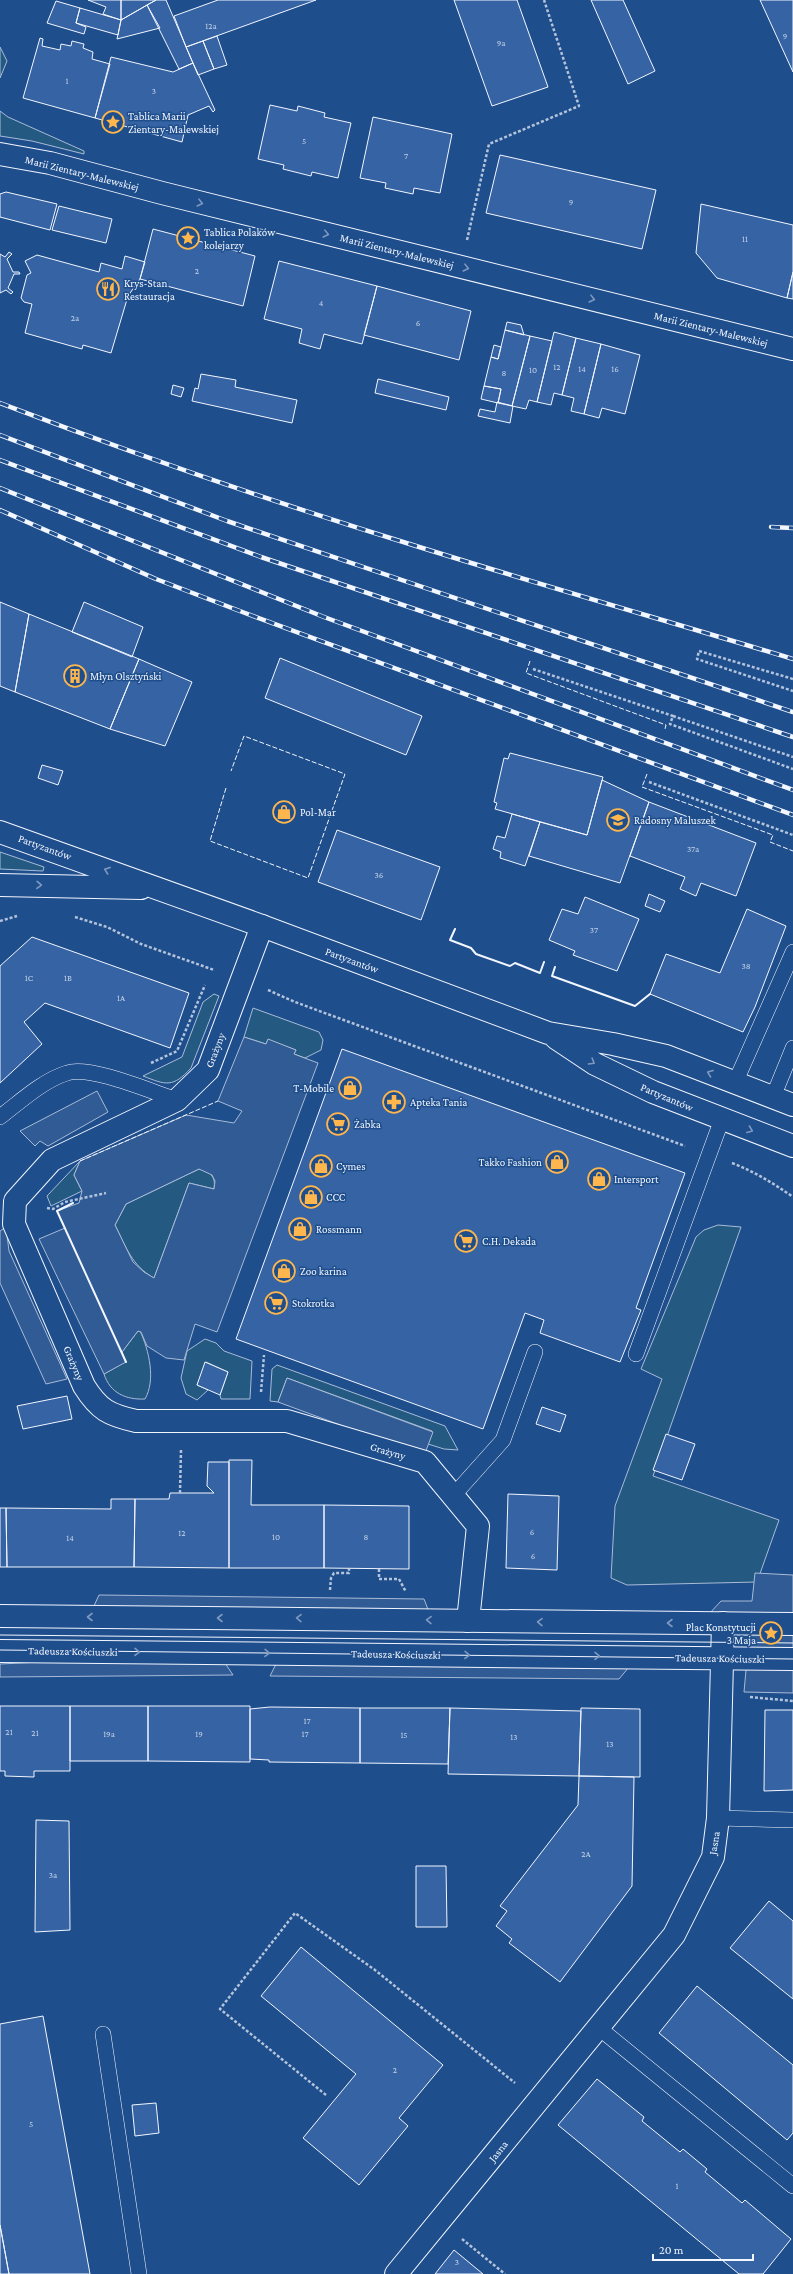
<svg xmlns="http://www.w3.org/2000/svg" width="793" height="2274" viewBox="0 0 793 2274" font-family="'Crimson Pro',serif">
  <rect width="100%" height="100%" fill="#1f4e8c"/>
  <path fill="#245a82" stroke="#a8bbd7" d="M0 47 7 61 0 78Z
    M0 111 8 117 84 151V154L32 141 0 136Z
    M0 852 44 867 43 871 0 869Z
    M214 994 219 996 191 1068C173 1088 166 1085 143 1076L182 1057 203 1002Z
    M253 1008 319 1032 323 1040 321 1050 305 1058 294 1054 296 1050 268 1040 266 1044 244 1037Z
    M80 1161 74 1175 82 1191 51 1206 47 1196Z
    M199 1169C211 1172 216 1177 214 1189L189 1183 154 1278C132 1266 126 1247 115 1225L126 1204Z
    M718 1225 741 1227 653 1476 779 1520 757 1582 627 1585 611 1578 615 1506 662 1379 641 1369 696 1237 704 1230Z
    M138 1331H140C149 1350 156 1380 145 1399 126 1400 110 1393 104 1374L125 1362 122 1352Z
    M205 1339 216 1343 224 1351 252 1361 250 1399H221L220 1395 228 1372 206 1362 197 1385 208 1390 197 1400 186 1394 181 1378 187 1351Z
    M277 1365 445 1426 458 1450 444 1449 428 1444 432 1431 287 1378 278 1402 270 1401 272 1369Z"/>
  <path fill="#305b95" stroke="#a8bbd7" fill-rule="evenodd" d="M244 1037 266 1044 268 1039 296 1050 294 1054 318 1063 217 1332 195 1324 184 1360 166 1358 147 1346 141 1332 138 1331 122 1352 126 1362 104 1374 39 1239 65 1228 57 1211 79 1203 82 1191 74 1175 80 1161 186 1115 234 1123 242 1111 218 1101ZM199 1169 212 1175 215 1181 214 1189 189 1183 154 1278 144 1272 133 1262 115 1225 126 1204Z
    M97 1091 108 1112 48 1146 40 1141 35 1146 20 1131Z
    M6 1227 9 1251 67 1379 46 1384 0 1283V1231Z
    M287 1378 433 1432 424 1456 278 1402Z
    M755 1573 793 1575V1693L744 1692 751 1615 709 1614 721 1601H752Z
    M99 1595 424 1599 429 1612 93 1608Z
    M42 1662 225 1663 233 1675 0 1677V1664Z
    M276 1664 629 1667 619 1679 270 1676Z"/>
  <path fill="#3563a3" stroke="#f2f6ff" d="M88 0H121V20L103 14 106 7Z
    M121 0H156L121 20Z
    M156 0H166L193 63 179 69 147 5Z
    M218 0H316L186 47 174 16Z
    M454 0H517L548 87 492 106Z
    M591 0H623L655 71 628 84Z
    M760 0H793V72Z
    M56 1 80 8 76 23 86 27 84 34 47 23Z
    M147 5 160 28 117 39 121 20Z
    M80 8 121 20 118 35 76 23Z
    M217 36 227 65 214 69 203 41Z
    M40 38 43 39 42 46 60 50 61 44 71 46 72 41 84 44 83 48 93 52 92 59 110 64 95 118 23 98Z
    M203 41 214 69 198 75 186 47Z
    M111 57 173 72 193 63 215 110 213 112 209 106 188 115 182 142 95 118Z
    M270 105 297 111 298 106 325 113 324 117 351 123 338 178 312 172 311 176 283 169 284 165 258 159Z
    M373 117 452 134 440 193 414 188 413 194 385 188 386 183 360 178Z
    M500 155 656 190 642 249 486 213Z
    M6 192 57 204 50 230 0 217V194Z
    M701 204 793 225V272L787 298 717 278 696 253Z
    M59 206 112 219 106 243 52 230Z
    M153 229 255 256 243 306 140 279Z
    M9 252 12 254 7 259 13 272H19L20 274H14L8 288 13 292 11 294 6 290 0 293V254L5 257Z
    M37 255 99 272 101 263 122 269 125 256 145 262 140 279 128 296 111 353 83 345 82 349 25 333 32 304 24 302 21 298 27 275 31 273 25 261Z
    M279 261 377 286 362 344 324 334 320 349 299 343 302 329 264 319Z
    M793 272V299L787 298Z
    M377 286 471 311 459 360 364 335Z
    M507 322 521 325 524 335 505 330Z
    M505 330 530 336 512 406 498 403 501 389 484 386 491 357 498 359Z
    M554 332 576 338 562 395 554 393 551 405 537 402Z
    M530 336 552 341 537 402 529 400 526 409 512 406Z
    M576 338 601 344 584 414 571 411 574 398 562 395Z
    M601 344 640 355 625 414 602 408 599 418 584 414Z
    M494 345 501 347 498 359 491 357Z
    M201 374 236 380 235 387 297 400 292 423 192 401 195 388 198 389Z
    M378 379 449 397 446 410 375 393Z
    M173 385 184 388 181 397 171 394Z
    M484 386 501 389 498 403 481 399Z
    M497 402 513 406 510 423 478 416 480 409 495 412Z
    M0 602 29 614 15 692 0 686Z
    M84 602 143 627 132 657 72 632Z
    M29 614 139 659 110 729 15 692Z
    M280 658 422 716 406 755 265 698Z
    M139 659 192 682 165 746 110 729Z
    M510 753 603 777 587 835 495 809 497 803 494 802 504 758 508 759Z
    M42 765 63 771 58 785 38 778Z
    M602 780 649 802 620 883 529 856 540 822 587 835Z
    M649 802 756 843 736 896 701 883 696 896 680 889 685 877 630 856Z
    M512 814 540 822 525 866 500 858 501 852 493 849 497 836 505 838Z
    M337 830 440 867 421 920 318 882Z
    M649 894 665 901 660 912 645 906Z
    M585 897 639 919 617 971 573 955 575 951 549 940 562 909 578 914Z
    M747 909 786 926 755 1007 743 1032 650 994 666 954 720 973Z
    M32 937 189 993 170 1048 45 1003 24 1022 42 1044 0 1083V966Z
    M342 1049 685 1173 636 1308 641 1310 620 1362 540 1333 544 1320 525 1313 483 1429 236 1339Z
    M205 1362 228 1372 220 1395 197 1385Z
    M67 1396 72 1419 23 1429 17 1406Z
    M542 1407 566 1415 560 1432 536 1424Z
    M666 1434 695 1444 682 1480 653 1470Z
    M229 1460H252L251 1505H324V1568H229Z
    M208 1462H229V1568L134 1567 135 1499H169L170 1493H214L207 1486Z
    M508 1494 559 1496 557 1570 506 1568Z
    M111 1499H135L134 1567H7L6 1508 111 1509Z
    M324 1505 409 1506V1569L324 1568Z
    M0 1508H6L7 1567H0Z
    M0 1706H70V1771H34V1777L5 1776V1771H0Z
    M70 1706H148V1761H70Z
    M148 1706H250V1762L148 1761Z
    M270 1707 360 1708V1763L269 1762V1760L250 1759V1709Z
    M360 1708H450L448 1764 360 1763Z
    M450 1708 581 1711 579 1776 448 1774Z
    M581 1708 640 1709V1777L579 1776Z
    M765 1710H793V1790L764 1791Z
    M579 1776 634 1777 632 1886 560 1982 509 1943 512 1939 496 1926 507 1911 500 1906 578 1805Z
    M36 1820 69 1821 70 1930 35 1932Z
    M416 1866H446L447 1927H416Z
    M769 1901 793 1921V1999L730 1948Z
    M301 1947 443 2065 399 2118 408 2126 359 2185 303 2138 356 2074 261 1996Z
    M697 1986 793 2065V2133L787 2140 659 2033Z
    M43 2016 90 2274H9L0 2225V2024Z
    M597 2079 644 2117 642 2121 680 2152 683 2149 707 2169 705 2172 742 2203 745 2200 791 2239 763 2274H739L558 2125Z
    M156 2103 159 2133 135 2136 132 2105Z
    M0 2225 9 2274H0Z
    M454 2250 483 2274H435Z"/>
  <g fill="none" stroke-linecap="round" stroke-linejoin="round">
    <g stroke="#f2f6ff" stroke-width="16">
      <path id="service" d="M735 1083 793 952
        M773 1097 793 1048
        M0 1117C21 1101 42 1081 67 1073 90 1065 152 1092 177 1100
        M636 1354 722 1119
        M453 1496 503 1440 535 1352
        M718 1818 793 1820
        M599 2028 793 2186
        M103 2034 139 2274"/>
    </g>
    <g stroke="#f2f6ff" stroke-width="24">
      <path id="minor" d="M0 154 50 163 162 193 793 349
        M262 926 208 1070 177 1100 52 1160 15 1201 14 1224 84 1386C99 1410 109 1415 136 1421H287L425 1462 478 1526 468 1621
        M396 2274 674 1935 713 1857 718 1818 723 1623"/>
    </g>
    <g stroke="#f2f6ff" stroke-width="24">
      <path id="tertiary" d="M0 832 262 926 548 1033 613 1044 666 1056 793 1105
        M0 885 141 888
        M556 1038 595 1064 653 1092 793 1146
        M0 1616 793 1624
        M0 1651 793 1659"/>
    </g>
    <path stroke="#b3c4dc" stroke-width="2.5" stroke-dasharray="3 2" stroke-linecap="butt" d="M467 240 489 144 579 106 544 0
      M533 669 673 716 670 724 793 769
      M793 679 699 651 697 659 793 691
      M673 716 793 757
      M649 782 793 835
      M75 917 107 927 141 944 214 970
      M0 921 17 916
      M268 990 295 1002 685 1146
      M151 1063 177 1051 205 985
      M732 1163C755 1172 773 1183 793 1197
      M47 1208 53 1209 65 1202 106 1193
      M261 1392 264 1355
      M180 1493 181 1450
      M379 1569V1579H399L406 1592
      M330 1590 331 1578 334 1573H349V1569
      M750 1697 793 1701
      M326 2095 220 2009 295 1913 375 1970 515 2083
      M462 2239 505 2274"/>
    <use href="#service" stroke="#1f4e8c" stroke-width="15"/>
    <use href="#minor" stroke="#1f4e8c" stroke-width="22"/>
    <use href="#tertiary" stroke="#1f4e8c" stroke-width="22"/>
    <path stroke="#f2f6ff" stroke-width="1" d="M0 1635 793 1643
      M0 1650 793 1659"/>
    <g stroke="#f2f6ff" stroke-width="4.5">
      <path id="rail" d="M0 403C137 455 276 503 416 546 541 585 667 621 793 659
        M0 435 227 521 793 712
        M0 460 261 557 793 737
        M0 488 324 617 793 790
        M0 510 156 579 245 613 793 815
        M771 527 793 528"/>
    </g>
    <use href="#rail" stroke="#1f4e8c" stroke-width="3" stroke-dasharray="9" stroke-linecap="butt"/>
    <path stroke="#f2f6ff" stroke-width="1" stroke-dasharray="5 2" stroke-linecap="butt" d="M530 661 526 673 666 725 665 729
      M647 774 642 787 773 835 770 842 793 851
      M226 788 210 841 308 878 345 774 244 736 231 771
      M80 1161 218 1101"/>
    <path stroke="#f2f6ff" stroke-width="2" d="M455 929 450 940 471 948 476 954 510 966 515 963 540 973 544 962
      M555 967 552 976 635 1006 650 994
      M73 1203 57 1211 126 1362"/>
  </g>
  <defs><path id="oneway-chevron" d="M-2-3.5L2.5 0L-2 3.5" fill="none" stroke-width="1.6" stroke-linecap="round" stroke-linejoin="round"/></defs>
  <g stroke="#7e9ac0">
    <use href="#oneway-chevron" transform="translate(200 203) rotate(14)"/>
    <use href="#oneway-chevron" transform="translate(326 234) rotate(14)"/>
    <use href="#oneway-chevron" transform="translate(466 268) rotate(14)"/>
    <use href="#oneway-chevron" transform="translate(592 299) rotate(14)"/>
    <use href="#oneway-chevron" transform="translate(107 870) rotate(-160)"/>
    <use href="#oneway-chevron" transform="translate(39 885) rotate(2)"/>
    <use href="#oneway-chevron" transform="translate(592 1062) rotate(31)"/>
    <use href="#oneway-chevron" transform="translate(710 1073) rotate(-159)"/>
    <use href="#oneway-chevron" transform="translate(750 1130) rotate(21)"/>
    <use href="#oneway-chevron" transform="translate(90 1617) rotate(-180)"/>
    <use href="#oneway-chevron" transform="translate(220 1618) rotate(-180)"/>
    <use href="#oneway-chevron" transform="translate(299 1618) rotate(-179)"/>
    <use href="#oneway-chevron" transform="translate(429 1620) rotate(-179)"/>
    <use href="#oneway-chevron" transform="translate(540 1622) rotate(-179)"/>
    <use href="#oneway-chevron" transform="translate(670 1623) rotate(-180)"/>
    <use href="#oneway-chevron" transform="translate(137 1652) rotate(1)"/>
    <use href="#oneway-chevron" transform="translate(267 1653) rotate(1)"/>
    <use href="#oneway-chevron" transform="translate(467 1655) rotate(1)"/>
    <use href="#oneway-chevron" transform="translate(597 1656) rotate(1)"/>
  </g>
  <defs>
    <g id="sight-ring" transform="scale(1.15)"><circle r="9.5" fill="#1f4e8c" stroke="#ffb74d" stroke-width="1.5"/><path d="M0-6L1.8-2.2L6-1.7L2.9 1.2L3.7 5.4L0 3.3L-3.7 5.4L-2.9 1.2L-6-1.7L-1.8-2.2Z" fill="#ffb74d"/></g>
    <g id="restaurant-ring" transform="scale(1.15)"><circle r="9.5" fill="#1f4e8c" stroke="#ffb74d" stroke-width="1.5"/><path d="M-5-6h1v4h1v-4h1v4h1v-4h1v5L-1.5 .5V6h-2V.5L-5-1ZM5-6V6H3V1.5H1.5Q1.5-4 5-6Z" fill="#ffb74d"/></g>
    <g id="building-ring" transform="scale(1.15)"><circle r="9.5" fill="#1f4e8c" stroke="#ffb74d" stroke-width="1.5"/><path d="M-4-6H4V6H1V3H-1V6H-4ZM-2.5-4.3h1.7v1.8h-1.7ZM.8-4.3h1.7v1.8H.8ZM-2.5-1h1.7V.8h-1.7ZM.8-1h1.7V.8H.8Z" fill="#ffb74d"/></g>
    <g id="shop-ring" transform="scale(1.15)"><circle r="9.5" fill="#1f4e8c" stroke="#ffb74d" stroke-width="1.5"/><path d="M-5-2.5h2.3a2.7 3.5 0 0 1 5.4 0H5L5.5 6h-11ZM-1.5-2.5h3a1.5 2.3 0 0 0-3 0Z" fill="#ffb74d"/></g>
    <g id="school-ring" transform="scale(1.15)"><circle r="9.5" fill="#1f4e8c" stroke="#ffb74d" stroke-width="1.5"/><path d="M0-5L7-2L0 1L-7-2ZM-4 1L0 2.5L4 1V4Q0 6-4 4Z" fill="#ffb74d"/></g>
    <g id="pharmacy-ring" transform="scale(1.15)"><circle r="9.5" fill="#1f4e8c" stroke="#ffb74d" stroke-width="1.5"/><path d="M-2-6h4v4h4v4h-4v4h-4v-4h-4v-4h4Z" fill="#ffb74d"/></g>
    <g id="supermarket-ring" transform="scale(1.15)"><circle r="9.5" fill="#1f4e8c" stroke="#ffb74d" stroke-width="1.5"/><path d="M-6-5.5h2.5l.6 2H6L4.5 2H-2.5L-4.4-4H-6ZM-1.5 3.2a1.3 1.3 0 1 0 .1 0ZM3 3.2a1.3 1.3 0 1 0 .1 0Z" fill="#ffb74d"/></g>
  </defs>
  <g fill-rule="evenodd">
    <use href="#sight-ring" x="113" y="122"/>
    <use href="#sight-ring" x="188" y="238"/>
    <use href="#restaurant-ring" x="108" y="289"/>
    <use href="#building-ring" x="75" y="676"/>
    <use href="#shop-ring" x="284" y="812"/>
    <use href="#school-ring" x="618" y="820"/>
    <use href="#shop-ring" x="350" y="1088"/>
    <use href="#pharmacy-ring" x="394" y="1102"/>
    <use href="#supermarket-ring" x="338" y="1124"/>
    <use href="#shop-ring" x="557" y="1162"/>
    <use href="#shop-ring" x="321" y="1166"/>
    <use href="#shop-ring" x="599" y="1179"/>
    <use href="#shop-ring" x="311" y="1197"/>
    <use href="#shop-ring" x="300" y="1229"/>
    <use href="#supermarket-ring" x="466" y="1241"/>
    <use href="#shop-ring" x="284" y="1271"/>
    <use href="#supermarket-ring" x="276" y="1303"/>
    <use href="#sight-ring" x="771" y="1633"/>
  </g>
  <g text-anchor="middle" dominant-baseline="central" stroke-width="3" stroke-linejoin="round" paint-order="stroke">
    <g font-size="9" fill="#c3d1e8">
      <text x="211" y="26">12a</text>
      <text x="785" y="36">9</text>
      <text x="501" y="43">9a</text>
      <text x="67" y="81">1</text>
      <text x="154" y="91">3</text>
      <text x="304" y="141">5</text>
      <text x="406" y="156">7</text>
      <text x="571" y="202">9</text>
      <text x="745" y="239">11</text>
      <text x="197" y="271">2</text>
      <text x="321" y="303">4</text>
      <text x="75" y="318">2a</text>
      <text x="418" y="323">6</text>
      <text x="557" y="367">12</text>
      <text x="582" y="369">14</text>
      <text x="615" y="369">16</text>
      <text x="533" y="370">10</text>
      <text x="504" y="373">8</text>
      <text x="693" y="849">37a</text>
      <text x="379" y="875">36</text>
      <text x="594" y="930">37</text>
      <text x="746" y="966">38</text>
      <text x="29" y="978">1C</text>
      <text x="68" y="978">1B</text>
      <text x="121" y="998">1A</text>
      <text x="532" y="1532">6</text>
      <text x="182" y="1533">12</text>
      <text x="276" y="1537">10</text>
      <text x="366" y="1537">8</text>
      <text x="70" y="1538">14</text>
      <text x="533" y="1556">6</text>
      <text x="307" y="1721">17</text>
      <text x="9" y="1732">21</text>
      <text x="35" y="1733">21</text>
      <text x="109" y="1734">19a</text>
      <text x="199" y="1734">19</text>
      <text x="305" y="1734">17</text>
      <text x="404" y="1735">15</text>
      <text x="514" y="1737">13</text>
      <text x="610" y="1744">13</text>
      <text x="586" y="1854">2A</text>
      <text x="53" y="1875">3a</text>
      <text x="395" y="2070">2</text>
      <text x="31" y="2124">5</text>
      <text x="677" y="2186">1</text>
      <text x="457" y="2262">3</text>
    </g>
    <g font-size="11" fill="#f2f6ff" stroke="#1f4e8c" text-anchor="start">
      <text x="128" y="116">Tablica Marii<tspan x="128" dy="13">Zientary-Malewskiej</tspan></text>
      <text x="204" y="232">Tablica Polaków<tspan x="204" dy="13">kolejarzy</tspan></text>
      <text x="124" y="283">Krys-Stan<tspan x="124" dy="13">Restauracja</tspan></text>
      <text x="90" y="676">Młyn Olsztyński</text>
      <text x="300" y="812">Pol-Mar</text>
      <text x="634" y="820">Radosny Maluszek</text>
      <text x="334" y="1088" text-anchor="end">T-Mobile</text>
      <text x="410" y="1102">Apteka Tania</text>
      <text x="354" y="1124">Żabka</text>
      <text x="542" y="1162" text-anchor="end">Takko Fashion</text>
      <text x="336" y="1166">Cymes</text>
      <text x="614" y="1179">Intersport</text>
      <text x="326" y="1197">CCC</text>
      <text x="316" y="1229">Rossmann</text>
      <text x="482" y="1241">C.H. Dekada</text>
      <text x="300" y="1271">Zoo karina</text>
      <text x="292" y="1303">Stokrotka</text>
      <text x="756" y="1627" text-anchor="end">Plac Konstytucji<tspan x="756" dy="13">3 Maja</tspan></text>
    </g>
    <g font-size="11" fill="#f2f6ff" stroke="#1f4e8c">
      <text transform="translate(82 173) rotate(14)">Marii Zientary-Malewskiej</text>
      <text transform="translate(397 251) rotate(14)">Marii Zientary-Malewskiej</text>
      <text transform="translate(711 329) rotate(14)">Marii Zientary-Malewskiej</text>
      <text transform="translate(45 847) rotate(20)">Partyzantów</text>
      <text transform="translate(352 960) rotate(20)">Partyzantów</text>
      <text transform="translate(215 1050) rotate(-69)">Grażyny</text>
      <text transform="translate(667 1097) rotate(23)">Partyzantów</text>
      <text transform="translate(74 1363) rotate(67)">Grażyny</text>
      <text transform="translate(388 1451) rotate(16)">Grażyny</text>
      <text transform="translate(73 1651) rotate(1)">Tadeusza Kościuszki</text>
      <text transform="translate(396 1654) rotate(1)">Tadeusza Kościuszki</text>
      <text transform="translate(720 1658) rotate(1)">Tadeusza Kościuszki</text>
      <text transform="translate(714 1843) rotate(-81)">Jasna</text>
      <text transform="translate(498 2151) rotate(-51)">Jasna</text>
    </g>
  </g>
  <path d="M653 2254v6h100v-6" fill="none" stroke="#f2f6ff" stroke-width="2"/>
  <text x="659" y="2254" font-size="12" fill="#f2f6ff" stroke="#1f4e8c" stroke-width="3" paint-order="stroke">20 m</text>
</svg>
